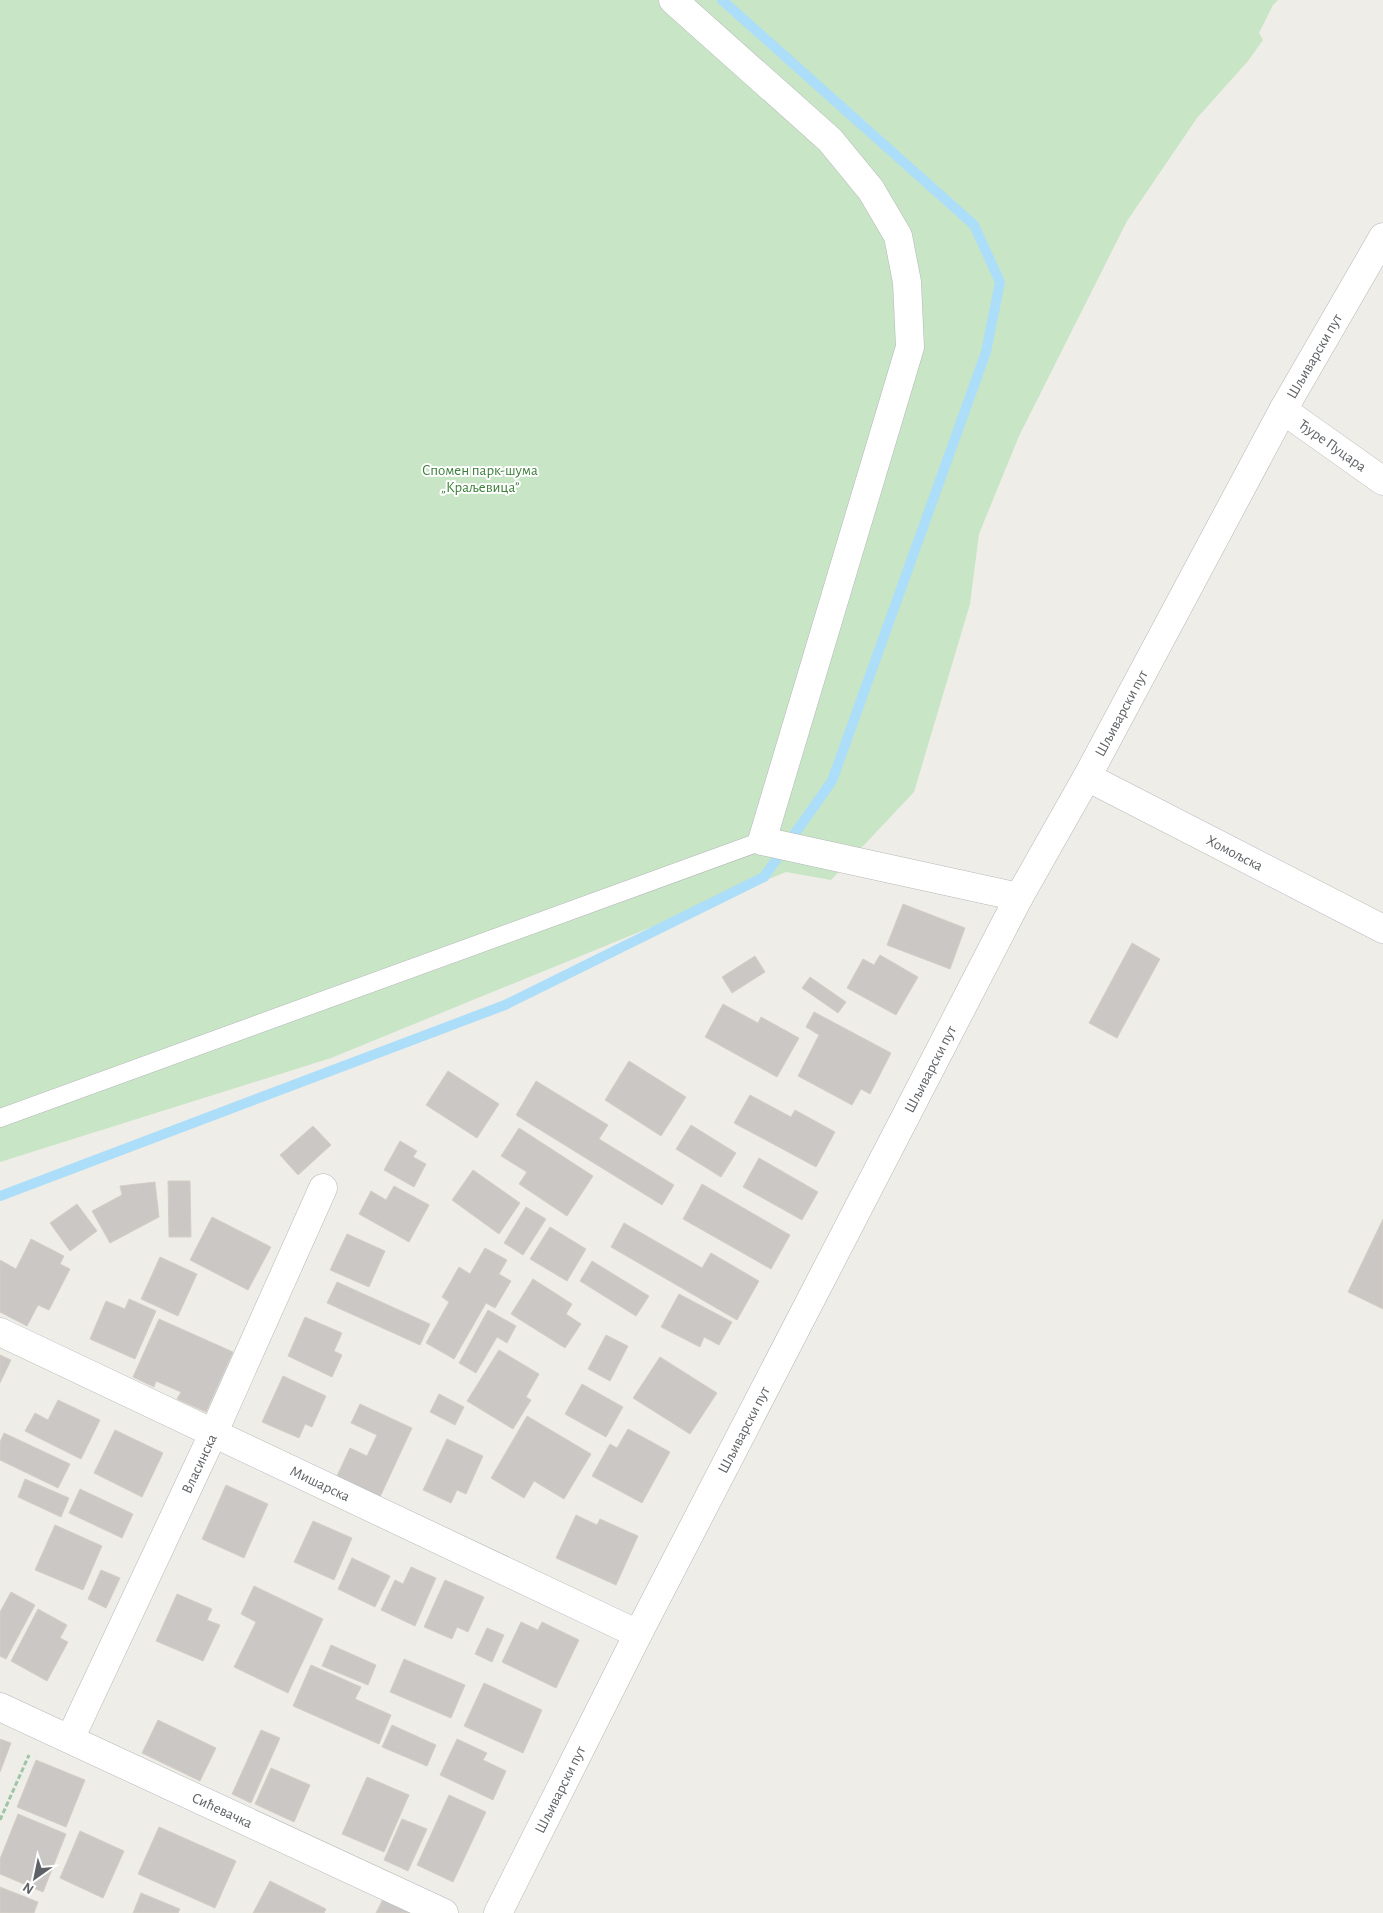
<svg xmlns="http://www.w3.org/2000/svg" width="1383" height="1913" viewBox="0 0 1383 1913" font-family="'Alegreya Sans',sans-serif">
  <rect width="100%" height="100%" fill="#efede7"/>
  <path fill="#c8e5c5" d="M0 0H1278L1273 5 1259 33 1263 40 1248 61 1197 118 1127 221 1019 436 979 534 970 604 914 792 831 880 786 872 331 1058 0 1162Z"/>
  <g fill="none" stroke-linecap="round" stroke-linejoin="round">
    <path stroke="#addef9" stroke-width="10" d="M0 1196 505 1005 764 877 832 781 986 352 1000 282 974 225 722 0"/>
  </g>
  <path fill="#cbc7c4" stroke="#d4cec5" d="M903 904 965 928 950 969 887 945Z
    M1132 943 1160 959 1117 1038 1089 1023Z
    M880 955 918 977 896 1015 847 988 863 959 874 965Z
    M755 956 765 972 732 993 722 977Z
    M810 977 846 1002 838 1013 802 988Z
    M723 1004 758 1023 761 1017 799 1038 777 1077 705 1037Z
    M814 1012 891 1053 870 1094 861 1089 852 1105 798 1076 819 1035 806 1027Z
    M629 1061 686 1097 661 1136 605 1100Z
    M448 1071 499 1104 477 1138 426 1105Z
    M536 1081 608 1125 599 1139 674 1185 662 1205 516 1115Z
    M750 1095 791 1117 795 1110 835 1132 816 1167 734 1123Z
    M691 1125 736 1153 721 1177 676 1149Z
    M313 1126 331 1145 298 1175 280 1155Z
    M519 1128 593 1176 567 1216 519 1184 527 1172 501 1156Z
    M400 1141 417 1151 413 1157 426 1164 414 1187 384 1170Z
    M759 1158 818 1192 802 1220 743 1187Z
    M473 1170 520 1203 499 1234 452 1200Z
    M168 1181H190L191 1237H169Z
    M155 1182 159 1217 110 1243 92 1211 122 1195 120 1186Z
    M702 1184 790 1235 771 1269 683 1219Z
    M394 1186 429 1205 409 1242 359 1214 371 1191 386 1200Z
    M77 1204 97 1231 70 1251 50 1223Z
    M526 1207 546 1219 523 1255 504 1243Z
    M212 1217 271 1247 248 1290 190 1260Z
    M1383 1219V1309L1348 1292Z
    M624 1223 702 1268 711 1253 759 1281 737 1320 611 1247Z
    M550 1227 586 1249 567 1281 530 1259Z
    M347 1234 385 1251 369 1287 330 1270Z
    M31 1239 64 1256 60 1264 70 1269 49 1310 38 1305 27 1326 0 1312V1260L16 1269Z
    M485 1248 507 1260 499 1274 511 1281 495 1308 486 1303 454 1359 426 1343 449 1302 442 1297 459 1267 470 1274Z
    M160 1257 197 1274 178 1316 141 1299Z
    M592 1261 649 1296 636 1316 580 1281Z
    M533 1279 572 1304 566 1314 581 1324 565 1348 511 1314Z
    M337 1282 430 1324 420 1345 327 1303Z
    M679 1294 732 1322 719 1345 704 1337 700 1347 661 1327Z
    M129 1299 156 1311 135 1359 90 1339 106 1301 125 1309Z
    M488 1310 516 1326 507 1343 497 1337 476 1373 459 1363Z
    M305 1317 342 1333 334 1351 342 1355 332 1377 288 1356Z
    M159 1319 233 1352 206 1412 177 1399 181 1392 156 1381 154 1387 133 1377Z
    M606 1335 628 1346 610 1381 588 1369Z
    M499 1350 539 1374 526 1397 531 1400 513 1429 467 1401Z
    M0 1355 11 1360 0 1383Z
    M660 1357 717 1393 690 1434 633 1398Z
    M283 1376 326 1396 312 1427 305 1424 299 1438 262 1422Z
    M582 1384 623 1407 606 1437 565 1414Z
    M439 1394 464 1407 455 1425 430 1412Z
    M58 1400 100 1420 81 1459 25 1431 35 1413 48 1420Z
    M360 1404 412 1428 380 1497 336 1478 350 1448 367 1456 377 1435 351 1423Z
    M527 1416 591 1454 564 1499 534 1481 524 1498 491 1478Z
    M628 1429 670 1452 642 1503 592 1476 610 1444 617 1448Z
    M115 1430 163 1453 142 1497 94 1473Z
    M4 1433 70 1464 58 1488 0 1460V1442Z
    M447 1439 483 1456 466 1494 457 1490 451 1503 423 1490Z
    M25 1479 69 1498 61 1517 18 1497Z
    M226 1485 268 1504 244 1558 202 1539Z
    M80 1489 133 1514 122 1538 69 1513Z
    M576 1515 597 1525 600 1519 638 1536 616 1585 556 1558Z
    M313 1521 352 1538 334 1580 294 1562Z
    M55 1525 102 1546 83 1590 35 1570Z
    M352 1558 390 1576 375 1607 338 1589Z
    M411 1567 436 1578 415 1626 381 1610 395 1580 403 1584Z
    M101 1570 120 1578 106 1608 88 1599Z
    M445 1580 484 1597 468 1632 457 1627 452 1639 424 1627Z
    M254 1586 323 1619 288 1693 234 1667 256 1622 241 1614Z
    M11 1592 35 1605 6 1659 0 1656V1612Z
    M177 1594 212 1609 207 1620 220 1625 203 1661 156 1641Z
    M38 1609 67 1625 60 1638 68 1642 47 1681 11 1661Z
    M521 1622 538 1630 542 1622 579 1640 556 1688 502 1662Z
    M487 1628 504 1635 492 1662 475 1654Z
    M331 1645 376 1665 368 1685 322 1666Z
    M404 1659 465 1685 451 1718 390 1692Z
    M311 1665 361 1687 355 1699 391 1715 379 1744 293 1706Z
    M484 1683 542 1710 523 1753 464 1726Z
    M158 1720 216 1748 200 1781 142 1753Z
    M392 1725 436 1745 427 1766 382 1747Z
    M261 1730 280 1738 251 1803 232 1794Z
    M0 1739 11 1743 0 1772Z
    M457 1739 487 1753 483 1760 506 1771 493 1800 440 1775Z
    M36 1760 85 1780 66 1827 17 1807Z
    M271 1768 310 1785 294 1822 255 1804Z
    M367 1777 409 1795 384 1852 342 1834Z
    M449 1795 486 1812 453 1882 417 1865Z
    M18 1814 66 1834 43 1892 0 1874V1859Z
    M402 1819 427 1829 408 1871 384 1860Z
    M159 1827 236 1861 215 1908 138 1874Z
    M80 1831 124 1851 103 1898 60 1878Z
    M270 1881 326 1909 324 1913H253Z
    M0 1887 38 1902 34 1913H0Z
    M141 1893 180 1909 178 1913H133Z
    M383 1899 410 1913H376Z"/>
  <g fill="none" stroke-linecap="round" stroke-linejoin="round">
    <g stroke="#b4b7ba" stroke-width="19">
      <path id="lane" d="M0 1118 762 841"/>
    </g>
    <g stroke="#b4b7ba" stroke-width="29">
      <g id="street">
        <path d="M673 0 830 140 871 190 898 236 907 282 910 347 762 841 1019 897"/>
        <path id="s1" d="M1283 410 1383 481"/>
        <path id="s2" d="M1087 777 1383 929"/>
        <path id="s3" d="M0 1332 638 1634"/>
        <path id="s4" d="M0 1707 444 1913"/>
        <path id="s5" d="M70 1739 213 1434 323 1188"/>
      </g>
    </g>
    <g stroke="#b3b6ba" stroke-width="29">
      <g id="secondary">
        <path id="s6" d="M498 1913 638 1634 1019 897 1087 777 1283 410 1383 237"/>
      </g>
    </g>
    <path stroke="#9ec6a6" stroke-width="3" stroke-dasharray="5 2.5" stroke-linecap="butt" d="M0 1820 29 1755"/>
    <use href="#lane" stroke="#fff" stroke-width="18"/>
    <use href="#street" stroke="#fff" stroke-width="28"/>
    <use href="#secondary" stroke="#fff" stroke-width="28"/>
  </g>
  <g text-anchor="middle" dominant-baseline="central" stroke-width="4" stroke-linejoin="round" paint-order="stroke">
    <g font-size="15" fill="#5e6266" stroke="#fff">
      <text stroke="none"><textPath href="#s6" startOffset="1758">Шљиварски пут</textPath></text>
      <text stroke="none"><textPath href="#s1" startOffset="61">Ђуре Пуцара</textPath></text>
      <text stroke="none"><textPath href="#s6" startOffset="1352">Шљиварски пут</textPath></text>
      <text stroke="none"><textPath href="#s2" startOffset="166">Хомољска</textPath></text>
      <text stroke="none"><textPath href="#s6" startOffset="948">Шљиварски пут</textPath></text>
      <text stroke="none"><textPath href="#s6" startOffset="542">Шљиварски пут</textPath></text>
      <text stroke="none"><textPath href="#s5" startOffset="304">Власинска</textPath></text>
      <text stroke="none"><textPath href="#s3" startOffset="354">Мишарска</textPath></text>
      <text stroke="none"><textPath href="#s6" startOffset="138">Шљиварски пут</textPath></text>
      <text stroke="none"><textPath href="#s4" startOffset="245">Сићевачка</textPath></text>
    </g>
    <g font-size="15" fill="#3d803b" stroke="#fff">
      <text x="480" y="470">Спомен парк-шума<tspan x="480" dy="17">„Краљевица”</tspan></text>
    </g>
  </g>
  <g transform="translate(35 1878) rotate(213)" stroke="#ffffff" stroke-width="4" paint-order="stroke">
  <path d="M0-4L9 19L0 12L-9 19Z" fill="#5e6266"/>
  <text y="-8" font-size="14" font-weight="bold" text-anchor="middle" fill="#5e6266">N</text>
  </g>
</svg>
